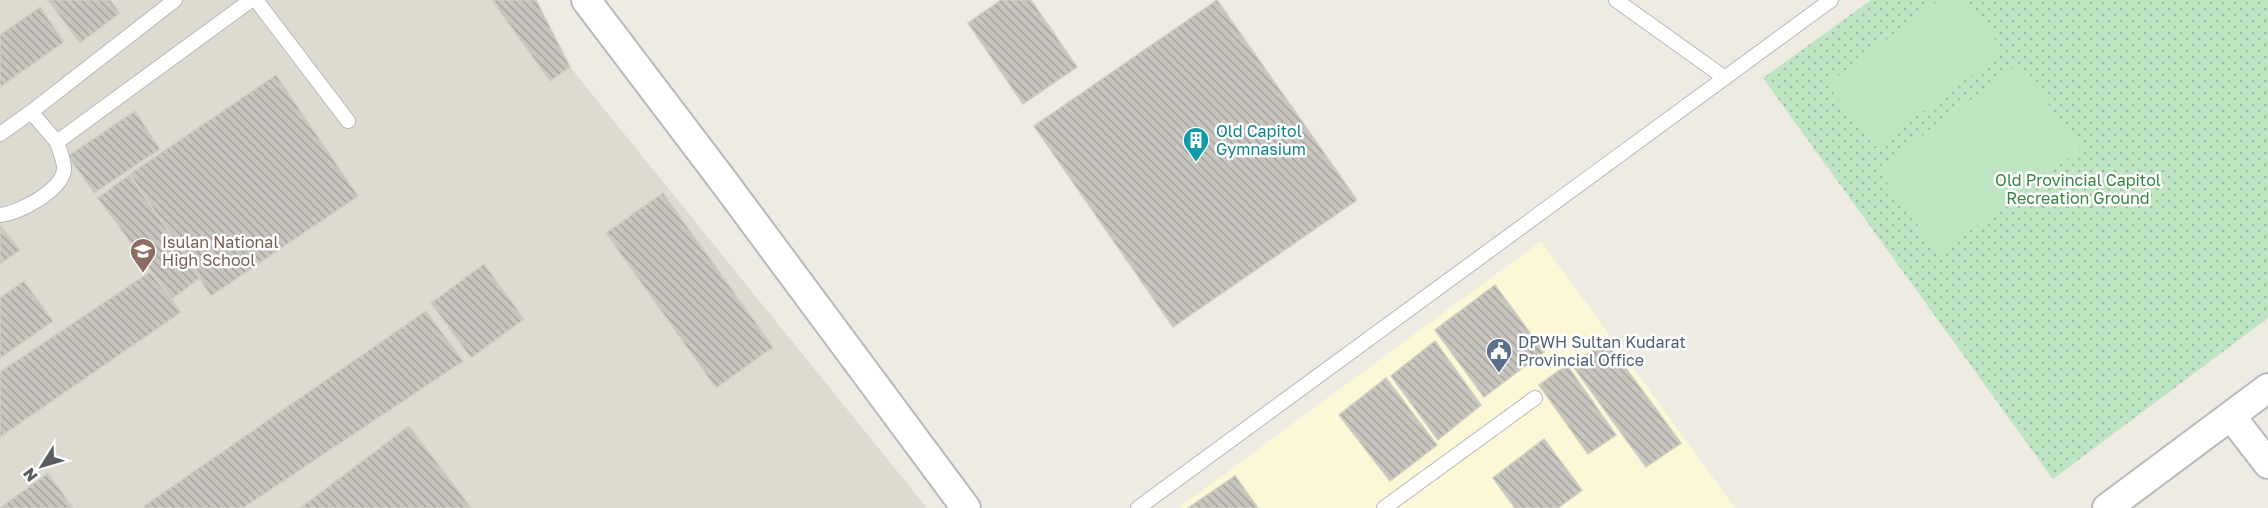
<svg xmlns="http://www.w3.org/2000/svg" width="2268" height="508" viewBox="0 0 2268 508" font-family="'Golos Text',sans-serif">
  <defs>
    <pattern id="grass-dots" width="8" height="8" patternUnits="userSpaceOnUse" patternTransform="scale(1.5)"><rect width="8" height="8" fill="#bfe4c2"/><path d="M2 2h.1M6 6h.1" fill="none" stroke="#9ebca1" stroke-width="1.8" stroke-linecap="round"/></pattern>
    <pattern id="building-back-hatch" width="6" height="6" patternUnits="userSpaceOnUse" patternTransform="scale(1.5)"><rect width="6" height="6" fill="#c8c5bf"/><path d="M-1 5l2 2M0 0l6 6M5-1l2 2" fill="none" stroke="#a5a39f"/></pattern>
  </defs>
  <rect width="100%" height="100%" fill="#edebe2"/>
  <path fill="#fcf7d7" d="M1541 241 1735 508H1178Z"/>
  <path fill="#dddad0" d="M0 0H526L570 67 927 508H0Z"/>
  <path fill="url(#grass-dots)" d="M1871 0H2268V318L2053 479 1763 78Z"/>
  <path fill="#bfe4c2" d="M1939 0H1965L2004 51 1875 147 1827 84Z
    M2019 64 2081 149 1939 254 1877 169Z"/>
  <path fill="url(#building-back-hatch)" stroke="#d1cdc1" stroke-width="1.5" d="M48 0H110L120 13 80 43Z
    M492 0H536L570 67 550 81Z
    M1001 0H1031L1077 67 1023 104 968 23Z
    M1217 0 1357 200 1173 327 1034 126Z
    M40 7 64 42 0 87V35Z
    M276 75 358 196 211 296 130 174Z
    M135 111 160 149 94 193 68 156Z
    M129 175 201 277 172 299 98 198Z
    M663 193 773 347 716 388 606 233Z
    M0 225 20 250 0 264Z
    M484 264 524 319 471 358 431 303Z
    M150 272 181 312 0 437V372Z
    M24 281 53 321 0 358V298Z
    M1495 285 1544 352 1484 397 1435 330Z
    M426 311 463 361 243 508H146L144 506Z
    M1435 341 1481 405 1438 440 1391 376Z
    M1606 341 1681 443 1646 467 1572 365Z
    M1567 365 1616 435 1588 454 1539 385Z
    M1386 378 1437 445 1390 481 1339 415Z
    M409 426 471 508H300Z
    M1544 439 1582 490 1558 508H1515L1493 478Z
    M48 473 73 508H0Z
    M1235 476 1258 508H1188Z"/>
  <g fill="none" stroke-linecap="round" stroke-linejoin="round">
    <g stroke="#b7b9be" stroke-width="16">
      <path id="lane" d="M256 0 348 121
        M1616 0 1725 78
        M31 112 175 0
        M0 134 31 112 57 142 251 0
        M0 215C19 213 61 191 64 170 65 162 59 150 57 142
        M1138 508 1831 0
        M1384 508 1535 398"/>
    </g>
    <g stroke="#b7b9be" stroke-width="32">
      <path id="street" d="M586 0 724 182 966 508
        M2231 416 2268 464
        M2107 508 2268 388"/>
    </g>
    <use href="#lane" stroke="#fff" stroke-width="14"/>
    <use href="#street" stroke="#fff" stroke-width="28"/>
  </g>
  <defs>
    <g id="building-pin" transform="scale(1.35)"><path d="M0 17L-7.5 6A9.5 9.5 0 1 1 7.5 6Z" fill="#0f9aa8" stroke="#fff"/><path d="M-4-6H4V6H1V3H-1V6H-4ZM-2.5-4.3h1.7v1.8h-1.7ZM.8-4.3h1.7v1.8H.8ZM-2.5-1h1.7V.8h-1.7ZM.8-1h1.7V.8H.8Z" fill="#fff"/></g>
    <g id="school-pin" transform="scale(1.35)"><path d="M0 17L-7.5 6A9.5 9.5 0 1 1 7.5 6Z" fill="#8d6e63" stroke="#fff"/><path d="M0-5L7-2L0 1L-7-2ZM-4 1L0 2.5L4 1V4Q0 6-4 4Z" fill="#fff"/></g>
    <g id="civic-pin" transform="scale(1.35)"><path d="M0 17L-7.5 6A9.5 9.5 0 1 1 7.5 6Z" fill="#5c6f8a" stroke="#fff"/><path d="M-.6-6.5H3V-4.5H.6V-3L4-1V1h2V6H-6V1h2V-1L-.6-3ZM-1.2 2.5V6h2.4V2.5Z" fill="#fff"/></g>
  </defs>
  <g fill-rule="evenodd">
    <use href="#building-pin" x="1196" y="140"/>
    <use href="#school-pin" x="143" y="251"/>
    <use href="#civic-pin" x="1499" y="351"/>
  </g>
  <g text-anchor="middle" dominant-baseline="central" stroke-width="5" stroke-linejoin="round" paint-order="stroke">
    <g font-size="16" fill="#0d838f" stroke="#fff" text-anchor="start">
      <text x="1216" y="131">Old Capitol<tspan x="1216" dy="18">Gymnasium</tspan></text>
    </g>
    <g font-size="16" fill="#388442" stroke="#fff">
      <text x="2078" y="180">Old Provincial Capitol<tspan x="2078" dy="18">Recreation Ground</tspan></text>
    </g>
    <g font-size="16" fill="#785e54" stroke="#fff" text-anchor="start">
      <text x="162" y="242">Isulan National<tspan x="162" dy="18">High School</tspan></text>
    </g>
    <g font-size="16" fill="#4e5e75" stroke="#fff" text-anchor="start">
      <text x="1518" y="342">DPWH Sultan Kudarat<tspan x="1518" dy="18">Provincial Office</tspan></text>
    </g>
  </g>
  <g transform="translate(42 466) rotate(233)" stroke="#ffffff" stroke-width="4.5" paint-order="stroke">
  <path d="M0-4.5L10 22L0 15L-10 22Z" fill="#5a5d62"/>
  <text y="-9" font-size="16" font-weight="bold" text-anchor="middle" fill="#5a5d62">N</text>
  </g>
</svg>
